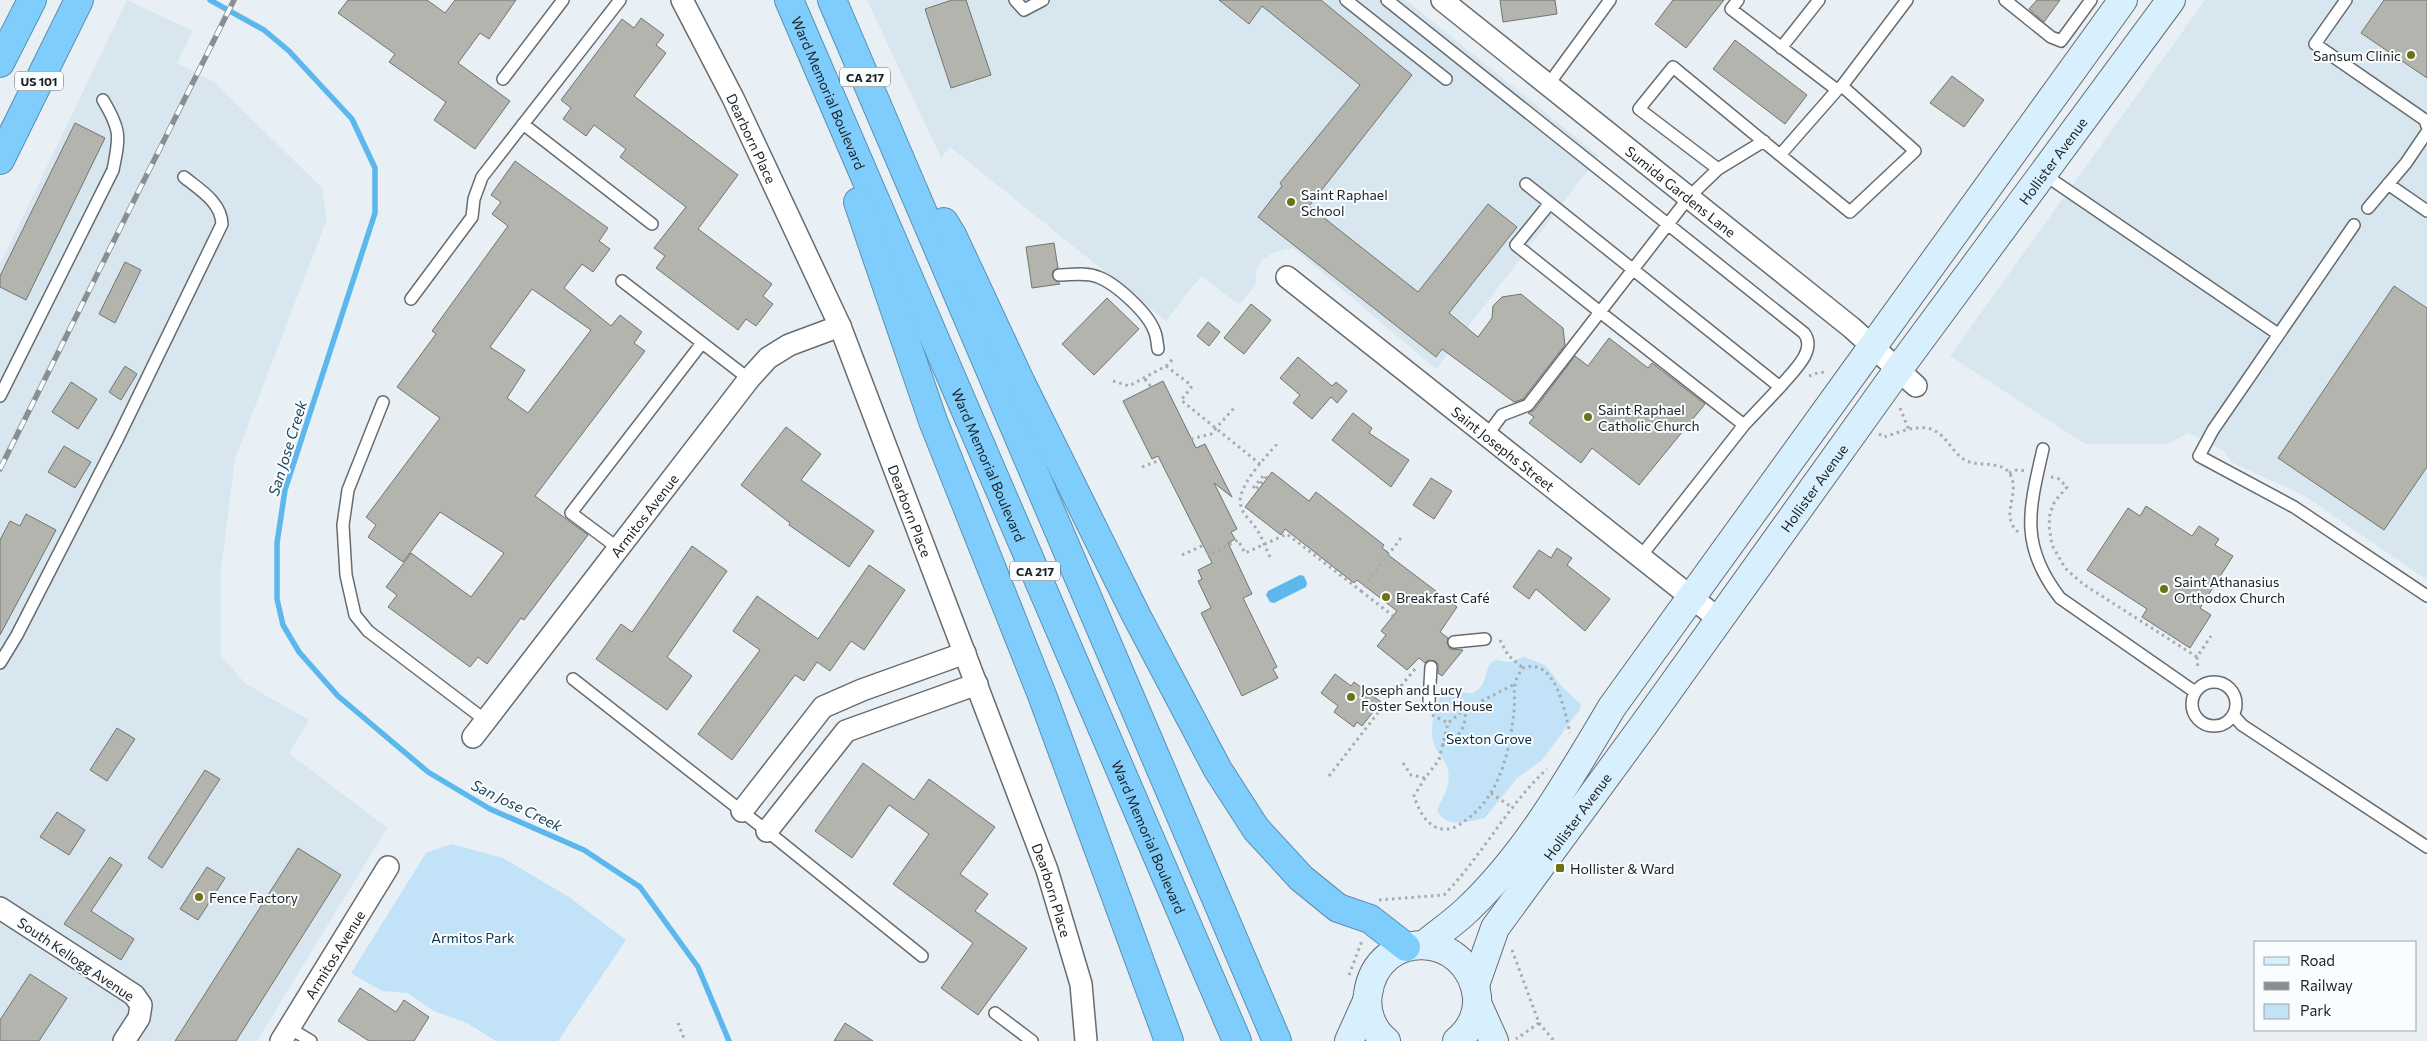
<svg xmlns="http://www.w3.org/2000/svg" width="2427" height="1041" viewBox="0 0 2427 1041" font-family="Commissioner,sans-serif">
  <rect width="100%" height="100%" fill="#e9f0f5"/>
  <path fill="#d8e6ef" d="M127 0 193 31 177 63 214 82 322 188 327 219 235 459 221 571V656L246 684 309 720 289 753 387 828 257 1041H0V264Z
    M867 0H1406L1599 156 1436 369 1293 248 1275 252 1262 260 1256 272V285L1239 305 1201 276 1166 321 950 147 941 158Z
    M2205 0H2427V580L2303 495 2231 462 2224 451 2188 433 2168 444H2085L1950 356Z"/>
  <path fill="#c1e2f7" d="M1524 657 1545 665 1563 688 1581 704 1580 709 1542 760 1517 778 1485 818C1468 821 1445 830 1437 810 1443 797 1451 786 1448 770 1446 759 1437 754 1434 744 1429 732 1434 698 1446 691 1457 685 1465 697 1475 692 1487 686 1484 671 1491 663 1496 657 1504 663 1509 662 1514 661 1519 658 1524 657Z
    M451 844 503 858 569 897 626 940 558 1041H496L467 1023 434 1011 407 993 382 991 351 973 426 853Z"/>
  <path fill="#5bb7ec" d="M1300 575 1304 576 1307 583 1306 587 1274 603 1270 602 1266 595 1268 591Z"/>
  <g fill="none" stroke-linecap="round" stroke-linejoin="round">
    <path stroke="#5bb7ec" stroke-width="5.5" d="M210 0 264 30 289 51 352 119 375 168V213L285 490 277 543V599L283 625 299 652 338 696 428 772 490 809 584 850 640 887 698 967 729 1041"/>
  </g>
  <path fill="#b3b4ad" stroke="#73746d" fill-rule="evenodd" d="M348 0H427L445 13 455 0H516L489 39 480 33 458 63 510 101 475 149 434 120 446 102 389 62 395 54 338 13Z
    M952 0H966L991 75 951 88 925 9Z
    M1219 0H1321L1412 75 1309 206 1418 292 1488 204 1517 227 1449 313 1478 337 1492 318 1493 306 1502 297 1521 294 1563 328 1565 345 1523 399 1514 402 1442 349 1436 357 1258 217 1282 186 1280 183 1360 85 1262 6 1249 24Z
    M1500 0H1555L1557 14 1503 22Z
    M1673 0H1724L1686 48 1655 24Z
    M2037 0H2060L2044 22 2029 9Z
    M2384 0H2427V78L2361 33Z
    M641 18 664 35 656 45 666 53 634 96 738 175 698 229 772 284 763 296 773 304 756 326 746 319 738 330 656 268 665 256 654 248 686 207 620 157 626 149 594 125 586 136 563 119 571 108 561 100 622 19 634 28Z
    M1735 40 1807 95 1785 124 1713 69Z
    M1952 76 1984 100 1964 127 1930 103Z
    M75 123 105 138 26 300 0 287V276Z
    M515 161 608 228 599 241 610 249 593 272 582 264 564 288 611 326 620 315 642 332 634 343 645 351 535 496 588 535 524 620 521 618 487 664 478 657 470 667 388 607 397 595 386 587 411 553 471 597 504 553 440 512 403 562 368 537 376 525 366 517 440 418 397 387 436 334 432 331 508 226 492 214 501 202 491 195ZM532 289 591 330 528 413 507 398 525 370 490 347Z
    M1054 243 1058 268 1053 271 1052 276 1060 284 1032 288 1026 247Z
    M125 262 141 270 115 323 99 314Z
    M2394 286 2427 308V467L2384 530 2278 458Z
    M1107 298 1139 329 1094 375 1062 344Z
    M1251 304 1271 320 1244 354 1224 338Z
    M1208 322 1220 332 1209 346 1197 336Z
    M1609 338 1648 368 1652 363 1705 404 1639 485 1592 448 1581 463 1529 423 1534 417 1528 413 1534 410 1575 356 1588 366Z
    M1298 357 1332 386 1336 382 1347 391 1337 403 1331 397 1312 419 1293 403 1300 395 1280 378Z
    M125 366 137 374 121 400 109 392Z
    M1163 381 1196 448 1205 444 1232 497 1214 483 1237 529 1231 532 1235 539 1228 543 1252 594 1243 598 1277 667 1273 669 1278 678 1242 696 1201 613 1211 608 1198 581 1202 579 1198 570 1212 563 1158 456 1152 459 1123 401Z
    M71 382 97 399 78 429 52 412Z
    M1353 413 1372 428 1369 433 1409 460 1391 487 1332 440Z
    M786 427 821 454 801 480 874 531 849 567 789 525 790 523 741 485Z
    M64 446 91 462 75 488 48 472Z
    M1272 472 1309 501 1316 492 1384 545 1382 548 1389 553 1387 554 1457 607 1440 632 1448 638 1447 643 1450 649 1463 650 1442 676 1438 673V664L1435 661 1428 660 1425 663 1419 658 1407 670 1377 646 1386 635 1381 631 1397 611 1357 580 1354 583 1285 529 1281 535 1245 507Z
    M1431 478 1452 491 1434 519 1413 505Z
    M2146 506 2192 536 2199 526 2219 539 2215 545 2233 556 2200 608 2211 615 2190 648 2142 617 2147 609 2087 570 2128 508 2140 516Z
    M26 514 56 530 0 635V540L10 521 20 526Z
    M692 546 727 571 667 657 692 676 667 710 596 659 621 624 632 632Z
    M1557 548 1572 558 1567 565 1610 599 1585 631 1536 589 1529 599 1513 587 1539 550 1551 558Z
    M869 565 905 590 864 650 851 641 830 671 817 662 804 681 795 675 732 760 698 734 760 650 733 631 757 596 818 639Z
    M1335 674 1351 686 1354 682 1381 702 1362 726 1357 722 1354 727 1334 712 1338 706 1321 693Z
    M117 728 135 739 107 781 90 770Z
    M863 763 914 800 929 779 995 827 960 874 988 894 975 911 1027 948 978 1015 941 988 973 943 893 884 929 834 889 805 852 858 815 831Z
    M205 770 220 779 162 868 148 858Z
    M57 812 85 830 69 855 40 837Z
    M298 848 341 875 236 1041H175Z
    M110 857 122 865 91 911 134 939 121 960 64 924Z
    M207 867 225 878 198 920 180 909Z
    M30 974 67 998 39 1041H0V1020Z
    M360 988 396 1012 404 1000 429 1017 414 1041H369L338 1021Z
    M845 1023 873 1041H834Z"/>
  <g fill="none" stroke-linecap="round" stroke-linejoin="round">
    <g stroke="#676c70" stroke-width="14">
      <path id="service" d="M1015 0 1024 10 1043 0
        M1346 0 1446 79
        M1387 0 1804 333C1818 351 1791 373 1780 387
        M1738 0 1731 9 1837 90
        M2005 0 2051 37 2061 41 2091 0
        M2346 0 2315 44 2425 120 2427 126
        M1781 48 1819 0
        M503 79 563 0
        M1548 85 1610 0
        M523 124 652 224
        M1780 155 1850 212 1915 151 1842 86
        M1718 169 1639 109 1673 67 1780 155 1837 90 1842 86 1907 0
        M2042 173 2278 334
        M1526 184 1780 387 1744 425 1641 556
        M2388 184 2427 211
        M1550 203 1516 245 1600 312 1689 197 1718 169 1764 141
        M2368 208 2406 163 2427 132
        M2354 225 2213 430 2199 456 2294 507 2427 596
        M1059 275C1071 275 1086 272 1098 277 1115 283 1147 312 1154 330 1157 336 1157 343 1158 349
        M622 281 749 379
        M411 299 472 217 474 199 482 177 620 0
        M0 396 113 170C120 136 121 130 103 100
        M383 402 348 490 343 525 346 575 355 615 368 631 485 720
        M1487 435 1502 415 1528 405 1600 312 1744 425
        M2043 449C2029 510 2019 545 2060 598L2195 692
        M618 548 571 513 702 343
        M1454 642 1485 639
        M0 663 17 635 118 438 222 224C221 202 200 190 184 177
        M573 679 767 831 922 956
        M2192 704a22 22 0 1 1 44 0a22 22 0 1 1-44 0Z
        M1429 701 1431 667
        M2233 715 2242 725 2427 847
        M995 1013 1032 1041
        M289 1028 311 1041"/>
    </g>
    <g stroke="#676c70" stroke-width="24">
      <g id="minor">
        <path id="s1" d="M682 0 733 98 840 326 1047 870 1081 984 1086 1041"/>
        <path id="s2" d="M1442 0 1852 328 1916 386"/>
        <path id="s3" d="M1287 277 1720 620"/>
        <path id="s4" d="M473 737 749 379 768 358 789 345 840 326"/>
        <path d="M742 811 823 707 862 690 965 653"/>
        <path d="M767 831 846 731 977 684"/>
        <path d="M0 908 134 995 141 1005 139 1018 124 1041"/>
        <path id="s5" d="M281 1041 388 867"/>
      </g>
    </g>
    <g stroke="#676c70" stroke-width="30">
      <g id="secondary">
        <path d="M1424 945C1438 933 1455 922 1468 909 1528 852 1570 777 1612 707L2123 0"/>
        <path id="s6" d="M1475 985 1495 928 1643 726 1898 370 2171 0"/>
        <path d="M1477 1003 1494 1041"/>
        <path d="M1349 1041 1367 1001"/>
        <path d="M1386 1041C1372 1030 1365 1011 1368 994 1377 927 1469 930 1477 997 1478 1014 1470 1030 1457 1041"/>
      </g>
    </g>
    <g stroke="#5c90b0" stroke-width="30">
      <g id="motorway">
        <path id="s7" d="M789 0 1237 1041"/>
        <path d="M832 0 1277 1041"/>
        <path d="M0 63 32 0"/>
        <path d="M0 160 79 0"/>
        <path d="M858 202 933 421 1042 695 1169 1041"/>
        <path d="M944 222 952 235 1021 383 1136 615 1218 770 1256 829 1301 878 1338 908 1370 919 1406 947"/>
      </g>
    </g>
    <path stroke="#a6abaf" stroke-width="3" stroke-dasharray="2.5 4" stroke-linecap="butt" d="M1166 366 1191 385V388L1181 400 1260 464
      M1809 376 1820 372 1827 373
      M1145 379 1151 387
      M1113 381 1129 386 1166 366 1175 357
      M1900 408 1909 430
      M1879 434 1884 437C1897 433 1913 426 1926 428 1947 431 1950 453 1967 461 1980 467 2001 460 2010 474 2021 494 1999 515 2018 532
      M1191 439 1211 434 1234 408
      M1142 467 1160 460
      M2009 473 2017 470 2025 471
      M2051 477 2059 479 2067 487 2055 501 2050 513 2049 525 2052 545 2065 568 2083 584 2197 657 2211 636
      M1253 488 1264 475 1266 477 1256 489 1258 490
      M1182 555 1204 545 1209 555 1238 540 1245 553 1287 534 1361 591 1401 538
      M1270 557C1265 547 1262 537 1256 528 1251 521 1243 515 1241 506 1235 488 1266 457 1277 444
      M1361 591 1393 616
      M1500 640 1508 655 1523 668
      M2197 657 2198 670
      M1401 686 1415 669
      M1432 715 1448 723
      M1442 745C1458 739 1467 728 1465 710
      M1403 763 1411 775 1425 778 1439 760 1448 723 1464 710 1513 685
      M1329 776 1384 705 1391 688 1401 686 1412 694H1416
      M1425 778 1414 796C1418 808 1425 824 1438 828 1448 832 1459 826 1466 820 1500 796 1510 750 1514 711 1516 692 1510 685 1523 668 1556 657 1564 710 1570 733
      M1491 793 1513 808
      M1379 900 1444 895C1482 856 1507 806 1547 769
      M1512 950 1539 1023 1516 1039
      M1349 975 1362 941
      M678 1023 685 1041
      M1539 1023 1554 1041"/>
    <use href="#service" stroke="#fff" stroke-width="11"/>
    <use href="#minor" stroke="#fff" stroke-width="21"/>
    <use href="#secondary" stroke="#d8f0fe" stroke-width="28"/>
    <use href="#motorway" stroke="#7ecdfd" stroke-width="28"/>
    <g stroke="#898e91" stroke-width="5.5">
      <path id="rail" d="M0 469 234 0"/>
    </g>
    <use href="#rail" stroke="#fafdff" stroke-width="4" stroke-dasharray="11" stroke-linecap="butt"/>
  </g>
  <g fill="#6e7116" stroke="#fafdff" stroke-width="2">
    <circle cx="2411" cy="55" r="5"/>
    <circle cx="1291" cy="202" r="5"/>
    <circle cx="1588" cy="417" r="5"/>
    <circle cx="2164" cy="589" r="5"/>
    <circle cx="1386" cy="597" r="5"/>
    <circle cx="1351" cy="697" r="5"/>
    <rect x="1555" y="863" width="10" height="10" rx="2.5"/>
    <circle cx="199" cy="897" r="5"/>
  </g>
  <g text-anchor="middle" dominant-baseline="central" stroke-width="4" stroke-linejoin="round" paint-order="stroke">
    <g fill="#fafdff" stroke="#5f6264" stroke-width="1">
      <rect x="840" y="67.5" width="50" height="19" rx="4"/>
      <rect x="15" y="71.5" width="48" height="19" rx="4"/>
      <rect x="1010" y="561.5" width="50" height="19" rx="4"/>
    </g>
    <g font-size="12" font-weight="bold" fill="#1d2021">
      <text x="865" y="77">CA 217</text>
      <text x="39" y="81">US 101</text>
      <text x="1035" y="571">CA 217</text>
    </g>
    <g font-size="14" fill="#1d2021" stroke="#fafdff" text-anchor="start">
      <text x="2401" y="55" text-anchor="end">Sansum Clinic</text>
      <text x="1301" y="194">Saint Raphael<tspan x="1301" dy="16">School</tspan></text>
      <text x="1598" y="409">Saint Raphael<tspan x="1598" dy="16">Catholic Church</tspan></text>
      <text x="2174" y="581">Saint Athanasius<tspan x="2174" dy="16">Orthodox Church</tspan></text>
      <text x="1396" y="597">Breakfast Café</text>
      <text x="1361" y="689">Joseph and Lucy<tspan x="1361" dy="16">Foster Sexton House</tspan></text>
      <text x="1570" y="868">Hollister &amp; Ward</text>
      <text x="209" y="897">Fence Factory</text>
    </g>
    <g font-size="14" fill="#1d2021" stroke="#fafdff">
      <text stroke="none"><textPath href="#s7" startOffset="101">Ward Memorial Boulevard</textPath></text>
      <text stroke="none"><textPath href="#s1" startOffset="155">Dearborn Place</textPath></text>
      <text stroke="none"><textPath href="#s6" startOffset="1009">Hollister Avenue</textPath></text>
      <text stroke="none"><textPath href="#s2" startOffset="306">Sumida Gardens Lane</textPath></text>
      <text stroke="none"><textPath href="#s3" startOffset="276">Saint Josephs Street</textPath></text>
      <text stroke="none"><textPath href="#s7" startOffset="506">Ward Memorial Boulevard</textPath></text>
      <text stroke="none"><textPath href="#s6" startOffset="604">Hollister Avenue</textPath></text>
      <text stroke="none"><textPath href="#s1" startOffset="560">Dearborn Place</textPath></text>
      <text stroke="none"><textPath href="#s4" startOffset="280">Armitos Avenue</textPath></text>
      <text stroke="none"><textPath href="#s6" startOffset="199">Hollister Avenue</textPath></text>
      <text stroke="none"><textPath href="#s7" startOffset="911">Ward Memorial Boulevard</textPath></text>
      <text stroke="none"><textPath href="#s1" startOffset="965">Dearborn Place</textPath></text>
      <text stroke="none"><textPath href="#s5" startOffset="102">Armitos Avenue</textPath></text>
      <text transform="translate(76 959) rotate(34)">South Kellogg Avenue</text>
    </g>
    <g font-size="14" fill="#063045" stroke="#fafdff">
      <text x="1489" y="738">Sexton Grove</text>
      <text x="473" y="937">Armitos Park</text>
    </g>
    <g font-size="15" font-style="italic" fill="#20475d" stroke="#fafdff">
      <text transform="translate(287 448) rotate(-73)">San Jose Creek</text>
      <text transform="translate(517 805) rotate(26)">San Jose Creek</text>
    </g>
  </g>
  <rect x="2254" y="941" width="162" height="90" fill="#fafdff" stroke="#a2a5a6"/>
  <rect x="2264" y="957" width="25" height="8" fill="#d8f0fe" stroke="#a2a5a6"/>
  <text x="2300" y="966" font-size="15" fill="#1d2021">Road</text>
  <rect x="2264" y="982" width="25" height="8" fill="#898e91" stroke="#a2a5a6"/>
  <text x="2300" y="991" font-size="15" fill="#1d2021">Railway</text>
  <rect x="2264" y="1004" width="25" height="15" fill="#c1e2f7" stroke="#a2a5a6"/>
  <text x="2300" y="1016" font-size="15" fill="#1d2021">Park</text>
</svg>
